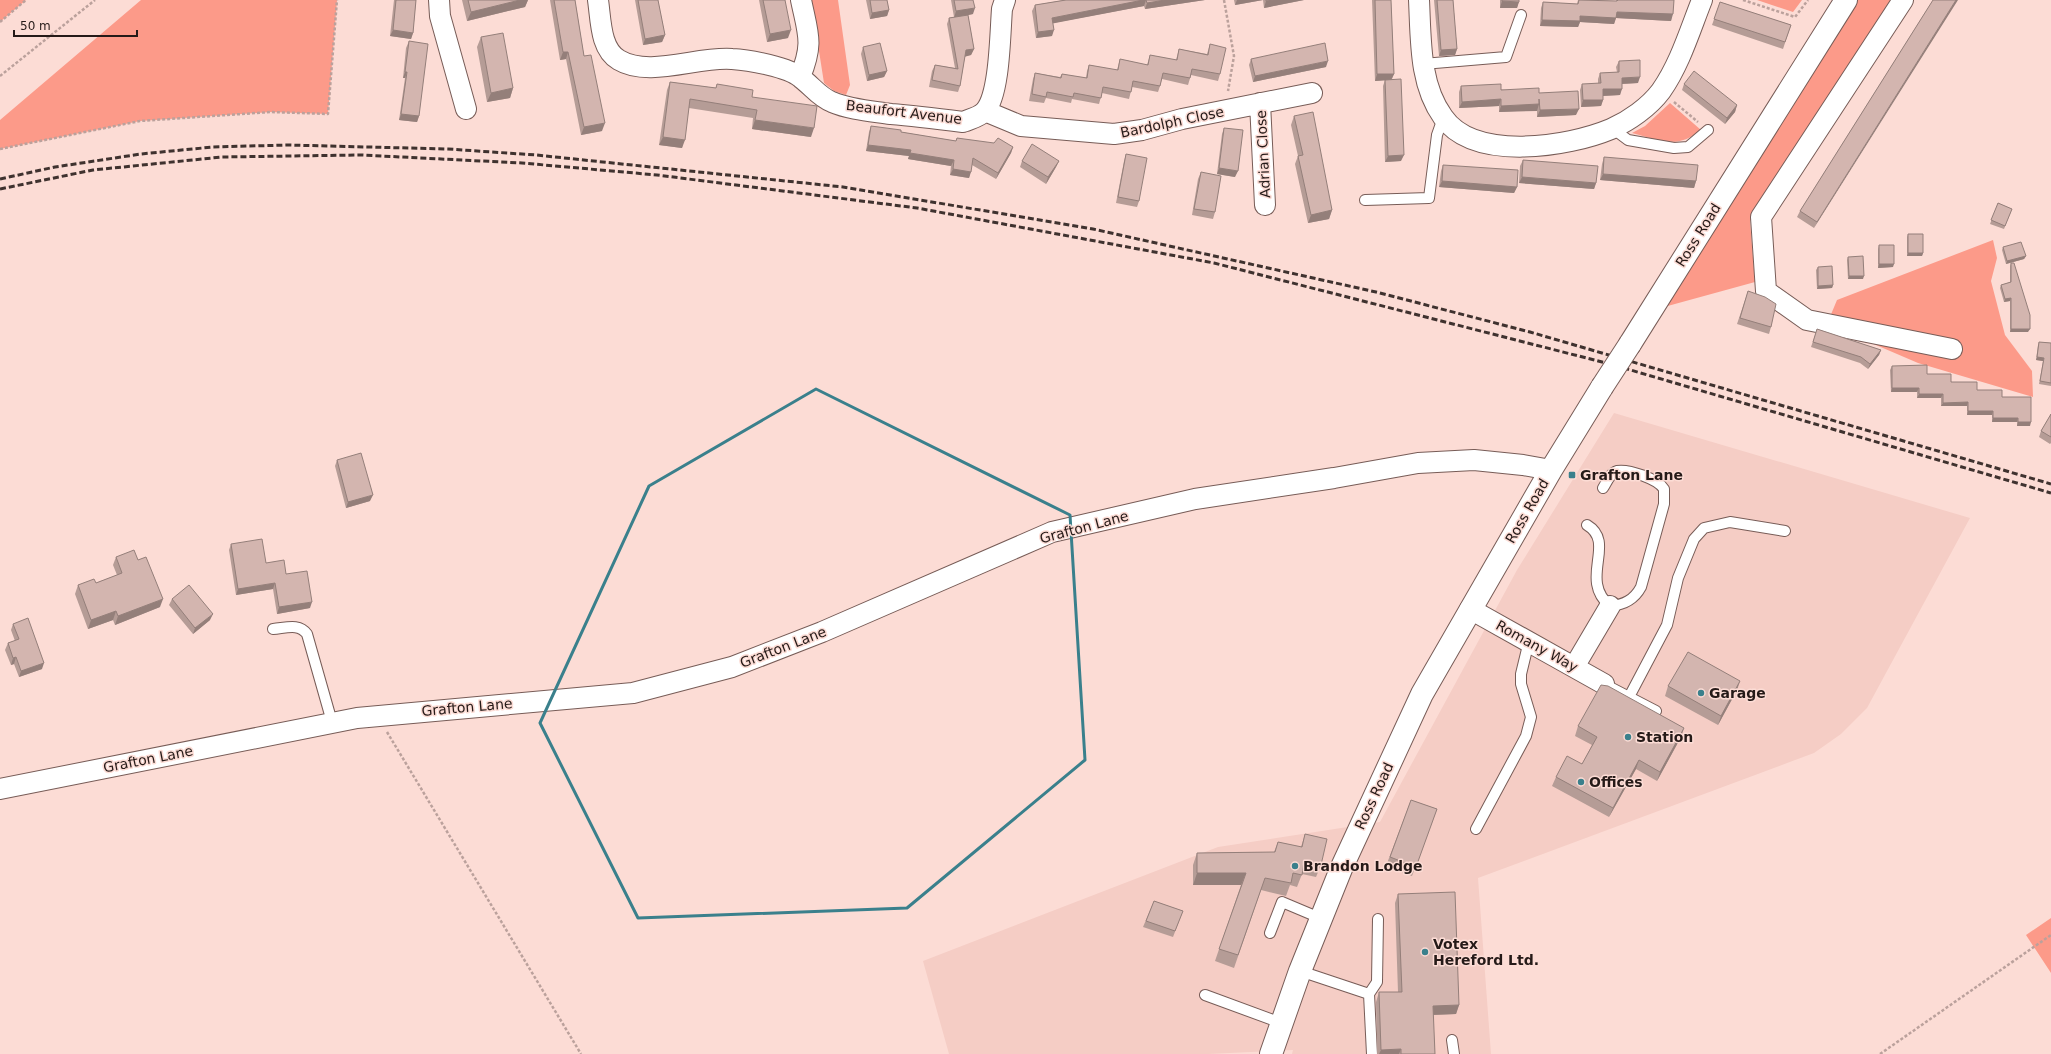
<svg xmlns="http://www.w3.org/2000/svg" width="2051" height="1054" viewBox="0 0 2051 1054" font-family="'DejaVu Sans',sans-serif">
  <rect width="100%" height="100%" fill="#fcdcd5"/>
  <path fill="#f5cdc5" d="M1614 413 1970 518 1867 708 1841 734 1814 753 1478 878 1491 1054H1292L1293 1050 1208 1054H949L923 961 1218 847 1380 822 1517 570Z"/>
  <path fill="#fc9a89" d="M0 0H26L0 22Z
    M141 0H337L328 114 271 112 140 121 0 149V120Z
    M811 0H838L850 85 846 95 834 91 824 83Z
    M1757 0H1802L1793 12Z
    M1857 0H1891L1750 221 1755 282 1664 307Z
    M1670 103 1701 130C1677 150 1659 140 1632 133L1645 126Z
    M1993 240 1997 258 1991 281 2005 335 2032 371 2033 397 1918 363 1827 324 1837 300Z
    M2051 918V973L2026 935Z"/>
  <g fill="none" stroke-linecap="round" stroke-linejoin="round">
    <g stroke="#775c57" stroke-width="12">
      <path id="lane" d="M1423 64 1506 57 1521 15
        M1612 128 1628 140 1674 148 1688 147 1708 130
        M1365 200 1429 198 1437 135 1443 118
        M1587 525C1617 543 1578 579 1610 606 1624 605 1634 600 1641 587L1664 504V489C1658 479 1629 469 1617 471 1610 473 1607 482 1603 488
        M273 629C286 628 299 623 307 634L332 722
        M1604 684 1656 711
        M1629 697 1667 625 1678 578 1694 539 1704 528 1730 522 1785 531
        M1476 829 1526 736 1531 717 1521 684V674L1529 641
        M1270 933 1282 902 1320 918
        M1300 971 1369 994
        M1205 995 1281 1023
        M1452 1040 1454 1054
        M1372 1054 1369 994 1377 982 1378 919"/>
    </g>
    <g stroke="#775c57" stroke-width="22">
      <path id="street" d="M439 0 440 16 466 109
        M598 0C601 20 600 49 619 60 649 78 698 56 732 59 749 60 789 67 801 78 812 86 819 97 832 102 851 110 871 111 891 114 915 116 939 119 963 122 970 119 980 117 985 111 1000 94 1000 33 1002 9L1005 0
        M1419 0C1421 39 1419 84 1443 117 1474 162 1568 147 1611 129 1629 121 1649 107 1661 91 1680 64 1690 30 1702 0
        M1903 0 1761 217 1766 291 1807 320 1952 349
        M800 77C814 43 808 34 801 0
        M1260 103 1265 205
        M985 111 1021 126 1114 134 1142 130 1182 119 1312 93
        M1470 609 1604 684
        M1574 667 1610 606
        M0 789 357 718 633 693 732 667 822 632 1052 532 1195 499 1334 478 1418 463 1474 460 1523 465 1551 470"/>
    </g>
    <g stroke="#775c57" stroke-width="24">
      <path id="highway" d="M1630 344 1846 0
        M1271 1054 1300 971 1341 869 1422 694 1551 470 1602 387"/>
    </g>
    <path stroke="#bba19c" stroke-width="2.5" stroke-dasharray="3 2" stroke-linecap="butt" d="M1224 0 1234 56 1228 91
      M1743 0 1795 17 1808 0
      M0 22 26 0
      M0 76 95 0
      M1674 102 1698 122
      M0 149 140 121 271 112 328 114 337 0
      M387 732 581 1054
      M1880 1054 2051 935"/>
    <use href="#lane" stroke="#fff" stroke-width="10"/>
    <use href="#street" stroke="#fff" stroke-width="20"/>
    <use href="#highway" stroke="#fff" stroke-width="22"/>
    <path stroke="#3f322f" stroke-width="3" stroke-dasharray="6 3" stroke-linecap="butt" d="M0 179 55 167 141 154 213 147 288 145 448 149 536 155 843 187 1093 229 1376 292 1530 332 2051 484
      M0 189 93 170 222 157 361 155 522 163 657 175 917 208 1214 263 1610 364 2051 493"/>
    <g stroke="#775c57" stroke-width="24" stroke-linecap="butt">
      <path id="highway-bridge" d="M1602 387 1630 344"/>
    </g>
    <use href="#highway-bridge" stroke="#fff" stroke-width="22"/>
  </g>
  <path fill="#b59c96" d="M394 0H416L413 33 411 39 390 36Z
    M462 0H528L525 7 467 21Z
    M550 0H575L584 56 602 131 581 135 566 59 560 60Z
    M635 0H658L665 35 662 42 643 45Z
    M759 0H785L788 38 767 42Z
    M866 0H887L889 10 887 16 870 19Z
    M951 0H973V14L968 15 974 49 971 55 965 56 960 86 958 92 929 87 932 71 935 65 955 68 947 24 949 18 954 17Z
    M1064 0H1205L1145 9 1144 6 1053 23 1052 36 1036 38 1032 11 1035 5Z
    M1234 0H1304L1264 8 1263 0 1235 5Z
    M1372 0H1391L1394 74 1392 79 1401 161 1385 162 1383 86 1385 80 1375 81Z
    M1434 0H1453L1457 49 1455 55 1439 56Z
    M1500 0H1519L1517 8H1500Z
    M1578 0 1616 1V0H1674L1671 21 1616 18 1614 24 1580 22 1578 27 1540 26 1541 8 1543 2 1577 4Z
    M1933 0 1814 228 1797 217 1800 211Z
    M1720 2 1791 25 1783 49 1712 25Z
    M481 37 513 88 510 98 487 102 477 47Z
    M409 41 419 116 417 122 399 120 405 78H403L406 48Z
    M1210 44 1220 74 1218 81 1191 75 1188 85 1162 79 1160 86 1158 92 1132 87 1129 99 1102 93 1099 104 1072 99 1071 103 1046 98 1044 103 1029 101 1033 79 1035 73 1060 77 1062 74 1086 78 1087 71 1089 65 1117 70 1120 59 1147 65 1150 55 1176 60 1179 49 1207 54Z
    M863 47 887 71 884 77 867 81 861 54Z
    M1251 59 1326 67 1253 82 1249 65Z
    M1619 61 1638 83 1622 84 1620 95 1603 96V100L1601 106 1581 107 1580 90 1582 84H1598V79L1600 73 1617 72 1616 67Z
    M670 82 716 88 717 84 752 97 811 137 752 129 753 118 689 108 682 148 659 145 667 90Z
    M1684 84 1737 105 1735 112 1725 124 1682 90Z
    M1461 86 1539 93 1576 115 1537 117V110L1499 112V106L1459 108V92Z
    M1294 116 1332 210 1329 219 1308 223 1295 164 1298 156 1291 125Z
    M871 126 901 132 956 141 957 138 1013 147 1011 153 996 179 972 165 969 178 950 175 951 166 908 159 909 156 866 151 869 132Z
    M1224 128 1235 177 1217 174 1222 134Z
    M1126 154 1139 201 1137 207 1116 203 1124 161Z
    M1604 157 1696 181 1694 188 1600 180 1602 164Z
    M1523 160 1596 183 1594 189 1519 183 1520 166Z
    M1022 161H1059L1056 167 1046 184 1020 167Z
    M1443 165 1517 187 1514 193 1439 187 1441 171Z
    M1201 172 1215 212 1213 219 1192 215 1198 179Z
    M1998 203 2012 209 2004 229 1990 224Z
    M1908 234 1923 253 1922 256H1907V237Z
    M1879 245 1893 267 1878 268V249Z
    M2003 247 2026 256 2024 259 2006 264 2002 250Z
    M1848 257 1863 279H1848L1847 260Z
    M2011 263 2028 332H2010V301L2004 302 2000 288 2001 285 2010 282V266Z
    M1818 267 1833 285 1832 288 1817 289 1816 270Z
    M1748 291 1771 327 1769 334 1737 324Z
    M1817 329 1881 350 1879 355 1868 369 1860 363 1811 347Z
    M2039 342 2051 343V386L2039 384 2043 361 2036 360 2038 345Z
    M1892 366 1927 374 1977 390 2002 397 2030 426H2017V422H1992V415H1967V406H1941V398H1917V392H1891L1890 370Z
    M2051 414V443L2050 444 2039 437 2041 431Z
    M337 460 370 501 346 508 335 466Z
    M231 544 286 574 310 608 277 614 273 589 236 595 229 550Z
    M116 557 138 560 160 607 115 625 113 620 88 629 75 594 78 585 96 583 117 575 113 565Z
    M172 599 210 620 193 634 169 605Z
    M13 624 42 669 19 677 14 664 11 665 5 650 8 643 15 641 11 630Z
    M1668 686 1737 690 1718 725 1665 696Z
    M1578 726 1681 737 1657 781 1636 769 1609 817 1552 786 1556 777 1582 764 1592 745 1575 736Z
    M1411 800 1437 809 1412 876 1386 866Z
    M1305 834 1321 865 1316 877 1302 874 1297 887 1290 885 1286 896 1261 890 1234 968 1215 961 1241 885H1193V865L1197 853 1274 852 1278 842 1301 847Z
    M1398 894 1459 1005 1456 1014 1433 1015 1435 1054H1377L1376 1002 1379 992H1398L1395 903Z
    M1154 901 1183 911 1173 937 1143 927Z"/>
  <path fill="#947f7a" d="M520 0H528L525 7 467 21 471 12Z
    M1143 0H1146L1144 6 1050 24 1052 18Z
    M1165 0H1205L1145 9 1147 3Z
    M1237 0H1263L1235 5Z
    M1274 0H1304L1264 8 1266 1Z
    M1956 0H1958L1814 228 1817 222Z
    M1502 1 1519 2 1517 8H1500Z
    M975 8 973 14 954 18 956 11Z
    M889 10 887 16 870 19 872 13Z
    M1617 12 1673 14 1671 21 1616 18 1614 24 1580 22 1578 27 1540 26 1542 20Z
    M393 30 413 33 411 39 390 36Z
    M791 30 788 38 767 42 770 34Z
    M1054 30 1052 36 1036 38 1038 32Z
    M665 35 662 42 643 45 645 39Z
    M974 49 971 55 964 57 966 50Z
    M1457 49 1455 55 1439 56 1441 50Z
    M563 52H568L566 59 560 60Z
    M1328 61 1326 67 1253 82 1255 76Z
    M887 71 884 77 867 81 869 75Z
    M405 72H407L405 78H403Z
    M1377 74H1394L1391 80 1375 81Z
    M1640 77 1638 83 1620 84 1622 78Z
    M513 88 510 98 487 102 491 93Z
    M1603 89H1622L1620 95 1601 96Z
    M1501 99 1499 106 1459 108 1462 102Z
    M1583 100H1603L1601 106 1581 107Z
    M1539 104 1537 111 1499 112 1501 106Z
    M1737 105 1735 112 1725 124 1727 118Z
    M1579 109 1576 115 1537 117 1540 110Z
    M401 114 419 116 417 122 399 120Z
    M755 120 814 128 811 137 752 129Z
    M605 123 602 131 581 135 584 127Z
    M663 137 685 140 682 148 659 145Z
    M868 145 911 150 909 156 866 151Z
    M1013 147 1011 153 996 179 998 173Z
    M910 153 954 160 951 166 908 159Z
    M1404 155 1401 161 1385 162 1388 156Z
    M1059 161 1056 167 1046 184 1048 177Z
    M1219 168 1238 171 1235 177 1217 174Z
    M953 169 971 172 969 178 950 175Z
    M1603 174 1696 181 1694 188 1600 180Z
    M1522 177 1596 183 1594 189 1519 183Z
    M1442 181 1517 187 1514 193 1439 187Z
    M1332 210 1329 219 1308 223 1311 215Z
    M1908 253H1923L1922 256H1907Z
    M2026 256 2024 259 2006 264 2007 261Z
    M1879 264H1894L1893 267 1878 268Z
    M1849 276H1864L1863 279H1848Z
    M1833 285 1832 288 1817 289 1818 286Z
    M2011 298 2010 301 2004 302 2005 299Z
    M2011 329H2030L2028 332H2010Z
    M1881 350 1879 355 1868 369 1870 364Z
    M2037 357 2044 358 2043 361 2036 360Z
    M1892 388H1919L1917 392H1891Z
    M1919 394H1943L1941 398H1917Z
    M1968 402 1967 406H1941L1943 403Z
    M1968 411H1993L1992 415H1967Z
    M1993 418H2018L2017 422H1992Z
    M2018 422H2031L2030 426H2017Z
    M373 495 370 501 346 508 348 502Z
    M275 583 273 589 236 595 238 589Z
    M163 599 160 607 115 625 118 616Z
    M312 602 310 608 277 614 279 607Z
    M116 611 113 620 88 629 91 620Z
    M213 614 210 620 193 634 195 628Z
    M16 657 14 664 11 665 13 658Z
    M44 663 42 669 19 677 21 671Z
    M1740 681 1737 690 1718 725 1721 716Z
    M1684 728 1681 737 1657 781 1660 772Z
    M1639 760 1636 769 1609 817 1613 808Z
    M1197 873H1246L1241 885H1193Z
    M1459 1005 1456 1014 1430 1015 1433 1006Z
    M1401 1049 1399 1054H1379L1381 1050Z"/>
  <path fill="#d3b5af" stroke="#947f7a" d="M396 0H416L413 33 393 30Z
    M468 0H520L471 12Z
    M554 0H575L584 56 591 55 605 123 584 127 568 52H563Z
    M638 0H658L665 35 645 39Z
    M763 0H785L791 30 770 34Z
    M870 0H887L889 10 872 13Z
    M954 0H973L975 8 956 11Z
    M1066 0H1143L1052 18 1054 30 1038 32 1035 5Z
    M1146 0H1165L1147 3Z
    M1266 0H1274L1266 1Z
    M1375 0H1391L1394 74H1377Z
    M1437 0H1453L1457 49 1441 50Z
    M1502 0H1519V2L1502 1Z
    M1579 0 1617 1 1618 0H1674L1673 14 1617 12 1616 18 1580 16V21L1542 20 1543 2 1578 4Z
    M1933 0H1956L1817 222 1800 211Z
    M1720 2 1791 25 1785 42 1714 19Z
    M968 15 974 49 966 50 960 86 932 80 935 65 958 69 949 18Z
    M503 33 513 88 491 93 481 37Z
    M409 41 428 44 419 116 401 114 407 72H405Z
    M880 43 887 71 869 75 863 47Z
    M1325 43 1328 61 1255 76 1251 59Z
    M1210 44 1226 48 1220 74 1192 69 1190 78 1163 73 1160 86 1133 81 1131 92 1103 87 1101 98 1074 93 1073 97 1047 92 1046 97 1032 94 1035 73 1061 78 1062 74 1087 78 1089 65 1118 70 1120 59 1148 65 1150 55 1177 60 1179 49 1208 55Z
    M1640 60V77L1622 78V89H1603V100H1583L1582 84 1601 83 1600 73 1619 72V61Z
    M1694 71 1737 105 1727 118 1684 84Z
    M1401 79 1404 155 1388 156 1385 80Z
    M670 82 716 88 717 84 753 90 752 97 817 106 814 128 755 120 757 110 690 99 685 140 663 137Z
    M1501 84V90L1539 88V93L1578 91 1579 109 1540 110 1539 99V104L1501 106V99L1462 102 1461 86Z
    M1313 112 1332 210 1311 215 1298 156 1303 155 1294 116Z
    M871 126 901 130V132L956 141 957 138 994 143 998 138 1013 147 998 173 973 158 971 172 953 169 954 160 910 153 911 150 868 145Z
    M1224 128 1243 130 1238 171 1219 168Z
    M1032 144 1059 161 1048 177 1022 161Z
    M1126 154 1147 158 1139 201 1118 197Z
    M1604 157 1698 165 1696 181 1603 174Z
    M1523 160 1598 166 1596 183 1522 177Z
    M1443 165 1518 170 1517 187 1442 181Z
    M1201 172 1221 176 1215 212 1194 209Z
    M1998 203 2012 209 2005 226 1991 220Z
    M1908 234H1923V253H1908Z
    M2021 242 2026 256 2007 261 2003 247Z
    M1879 245H1894V264H1879Z
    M1863 256 1864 276H1849L1848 257Z
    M2011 263H2014L2030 315V329H2011V298L2005 299 2001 285 2011 282Z
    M1832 266 1833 285 1818 286V267Z
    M1748 291 1765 297 1776 304 1771 327 1740 318Z
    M1817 329 1881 350 1870 364 1861 357 1813 342Z
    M2039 342 2051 343V383L2040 381 2044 358 2037 357Z
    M1927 365V374H1951V382H1977V390H2002V397H2031V422H2018V418H1993V411H1968V402L1943 403V394H1919V388H1892V366Z
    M2051 414V437L2041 431Z
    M361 453 373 495 348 502 337 460Z
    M262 539 266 563 284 560 286 574 307 571 312 602 279 607 275 583 238 589 231 544Z
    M134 550 138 560 146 557 163 599 118 616 116 611 91 620 78 585 94 579 96 583 122 573 116 557Z
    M189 585 213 614 195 628 172 599Z
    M28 618 44 663 21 671 16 657 13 658 8 643 19 639 13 624Z
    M1688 652 1740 681 1721 716 1668 686Z
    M1601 685 1608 686 1684 728 1660 772 1639 760 1613 808 1556 777 1567 756 1582 764 1597 737 1578 726Z
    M1411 800 1437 809 1416 867 1390 857Z
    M1305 834 1327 839 1321 865 1304 861 1302 875 1293 873 1291 883 1265 878 1238 955 1219 949 1246 873H1197V853L1275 852 1278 842 1302 847Z
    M1455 892 1459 1005 1433 1006 1435 1054H1401V1049L1381 1050 1379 992H1402L1398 894Z
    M1154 901 1183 911 1175 931 1146 921Z"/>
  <path fill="none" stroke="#3a808c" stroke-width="3" stroke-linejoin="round" d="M816 389 1070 515 1085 760 907 908 638 918 540 723 649 486Z"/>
  <g fill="#3a808c" stroke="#fcdcd5" stroke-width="1.5">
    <rect x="1568" y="471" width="8" height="8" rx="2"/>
    <circle cx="1701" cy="693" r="4"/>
    <circle cx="1628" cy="737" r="4"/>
    <circle cx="1581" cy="782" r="4"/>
    <circle cx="1295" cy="866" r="4"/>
    <circle cx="1425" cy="952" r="4"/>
  </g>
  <g text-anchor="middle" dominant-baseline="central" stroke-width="3" stroke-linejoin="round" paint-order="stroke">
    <g font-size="14" fill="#251a18" stroke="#fcdcd5">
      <text transform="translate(904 112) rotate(7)">Beaufort Avenue</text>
      <text transform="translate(1172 122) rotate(-12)">Bardolph Close</text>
      <text transform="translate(1263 154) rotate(-93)">Adrian Close</text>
      <text transform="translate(1698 235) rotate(-58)">Ross Road</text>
      <text transform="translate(1527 511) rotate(-60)">Ross Road</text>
      <text transform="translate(1084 527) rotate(-15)">Grafton Lane</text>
      <text transform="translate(1537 646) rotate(29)">Romany Way</text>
      <text transform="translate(783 647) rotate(-21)">Grafton Lane</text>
      <text transform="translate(467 707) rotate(-5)">Grafton Lane</text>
      <text transform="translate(148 759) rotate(-11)">Grafton Lane</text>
      <text transform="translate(1374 796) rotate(-65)">Ross Road</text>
    </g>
    <g font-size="14" font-weight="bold" fill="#251a18" stroke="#fcdcd5" text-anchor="start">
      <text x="1580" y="475">Grafton Lane</text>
      <text x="1709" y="693">Garage</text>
      <text x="1636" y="737">Station</text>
      <text x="1589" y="782">Offices</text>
      <text x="1303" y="866">Brandon Lodge</text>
      <text x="1433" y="944">Votex<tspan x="1433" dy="16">Hereford Ltd.</tspan></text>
    </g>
  </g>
  <path d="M14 30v6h123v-6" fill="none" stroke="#251a18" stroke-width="2"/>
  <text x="20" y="30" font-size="12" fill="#251a18" stroke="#fcdcd5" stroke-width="3" paint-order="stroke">50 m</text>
</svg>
